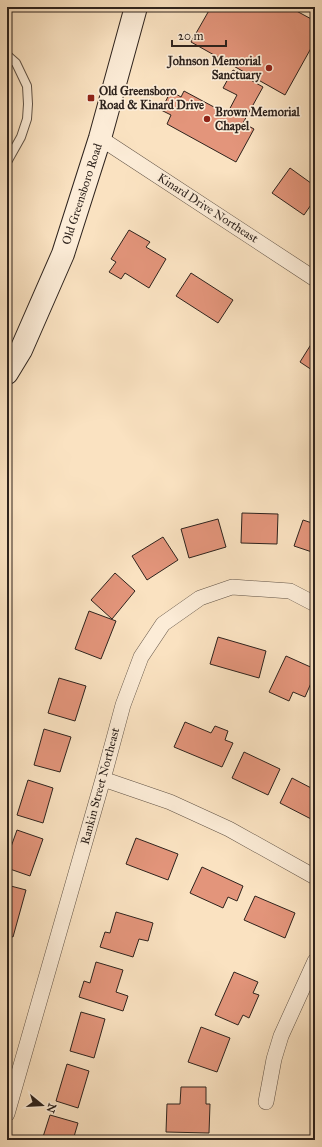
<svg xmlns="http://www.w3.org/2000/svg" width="322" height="1147" viewBox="0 0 322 1147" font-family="'IM FELL Great Primer',serif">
  <rect width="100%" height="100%" fill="#fae2c1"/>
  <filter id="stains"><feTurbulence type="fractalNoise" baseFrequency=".005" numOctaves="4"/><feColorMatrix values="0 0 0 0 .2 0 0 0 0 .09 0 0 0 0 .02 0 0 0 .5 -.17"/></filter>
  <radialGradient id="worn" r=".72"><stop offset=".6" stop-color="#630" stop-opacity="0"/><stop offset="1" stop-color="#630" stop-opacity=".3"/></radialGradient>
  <path fill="#e3957b" stroke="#2e231d" d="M211 7H289L315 21V41L285 95 191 42Z
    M233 70 263 87 243 123 254 129 236 162 167 124 171 115 161 110 171 91 181 97 184 91 227 114 237 95 223 88Z
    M290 168 315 186V199L304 215 272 193Z
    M129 230 150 242 146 247 166 259 149 288 125 273 121 279 109 272 116 262 111 259Z
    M191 273 233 300 218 323 176 296Z
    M315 338V372L300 362Z
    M242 513 278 514 277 544 241 543Z
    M218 519 226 547 189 558 181 529Z
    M303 520 315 524V553L294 546Z
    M163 537 178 560 147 580 132 556Z
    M115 573 135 591 112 619 91 600Z
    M89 611 116 621 101 659 75 649Z
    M218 637 266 651 259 678 210 664Z
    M286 656 315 669V674L305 697 293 692 289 701 269 692Z
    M59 678 86 686 75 721 48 713Z
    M185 722 211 733 215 726 228 731 225 740 233 743 222 767 174 747Z
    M44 729 71 737 60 772 34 765Z
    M244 752 280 769 268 795 232 778Z
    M292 778 315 790V815L313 820 280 803Z
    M28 780 53 788 43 823 17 815Z
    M17 830 43 839 30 876 7 868V858Z
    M136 838 178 854 168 880 126 864Z
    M202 867 243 886 237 901 228 897 223 908 190 893Z
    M7 885 26 890 13 937 7 935Z
    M255 896 295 913 285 938 244 920Z
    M116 912 153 923 148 941 139 939 133 957 100 947 105 932 110 933Z
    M96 962 123 970 116 992 128 996 123 1011 79 997 84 981 90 983Z
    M234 972 258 982 253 993 259 995 249 1018 243 1015 238 1025 215 1015Z
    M81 1012 105 1019 94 1058 70 1051Z
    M201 1027 230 1038 217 1072 188 1062Z
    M67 1064 89 1071 78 1108 56 1101Z
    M181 1087H206V1104H210L209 1133 166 1132 167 1104H180Z
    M50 1115 78 1123 73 1140H42Z"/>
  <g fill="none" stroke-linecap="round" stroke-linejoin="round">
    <g stroke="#615346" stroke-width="10">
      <path id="lane" d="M7 55 16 63 27 86 28 104 27 119 21 137 7 162"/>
    </g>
    <g stroke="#615346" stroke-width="16">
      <path id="street" d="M100 138 315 279
        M103 779 170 802 229 829 315 877
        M266 1102 274 1059 281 1036 315 961
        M7 1114 103 779 123 705 141 657 163 624 200 598 232 587 290 591 315 604"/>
    </g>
    <g stroke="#2e231d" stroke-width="24">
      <path id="secondary" d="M7 373 21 350 63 254 100 138 136 7"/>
    </g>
    <use href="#lane" stroke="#fcecd7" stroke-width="8"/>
    <use href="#street" stroke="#fcecd7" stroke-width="15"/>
    <use href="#secondary" stroke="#fcecd7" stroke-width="22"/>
  </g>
  <g fill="#8f2418" stroke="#fcecd7" stroke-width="1.5">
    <circle cx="269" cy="68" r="4"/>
    <rect x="87" y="94" width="8" height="8" rx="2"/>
    <circle cx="207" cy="119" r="4"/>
  </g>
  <g text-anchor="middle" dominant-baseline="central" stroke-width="3.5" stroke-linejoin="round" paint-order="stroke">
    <g font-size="12" font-weight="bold" fill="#2e231d" stroke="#fcecd7" text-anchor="start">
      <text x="261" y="61" text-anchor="end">Johnson Memorial<tspan x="261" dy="14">Sanctuary</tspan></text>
      <text x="99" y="91">Old Greensboro<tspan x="99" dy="14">Road &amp; Kinard Drive</tspan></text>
      <text x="215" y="112">Brown Memorial<tspan x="215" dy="14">Chapel</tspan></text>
    </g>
    <g font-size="12" fill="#2e231d" stroke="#fcecd7">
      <text transform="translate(82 194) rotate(-72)">Old Greensboro Road</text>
      <text transform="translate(208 208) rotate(33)">Kinard Drive Northeast</text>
      <text transform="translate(100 786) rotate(-75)">Rankin Street Northeast</text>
    </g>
  </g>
  <rect width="322" height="1147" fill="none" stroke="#fae2c1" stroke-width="24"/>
  <rect x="8" y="8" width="306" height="1131" fill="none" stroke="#2e231d" stroke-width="2"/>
  <rect x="12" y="12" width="298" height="1123" fill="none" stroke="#2e231d"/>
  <g transform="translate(42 1105) rotate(108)" stroke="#fcecd7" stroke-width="3" paint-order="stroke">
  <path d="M0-3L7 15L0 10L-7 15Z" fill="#2e231d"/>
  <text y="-6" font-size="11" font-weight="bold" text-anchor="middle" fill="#2e231d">N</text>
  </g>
  <path d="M172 40v6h54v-6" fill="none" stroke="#2e231d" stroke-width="2"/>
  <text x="178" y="40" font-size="12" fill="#2e231d" stroke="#fcecd7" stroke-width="3" paint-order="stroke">20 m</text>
  <rect width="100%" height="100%" filter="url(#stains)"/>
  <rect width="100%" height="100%" fill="url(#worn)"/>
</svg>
